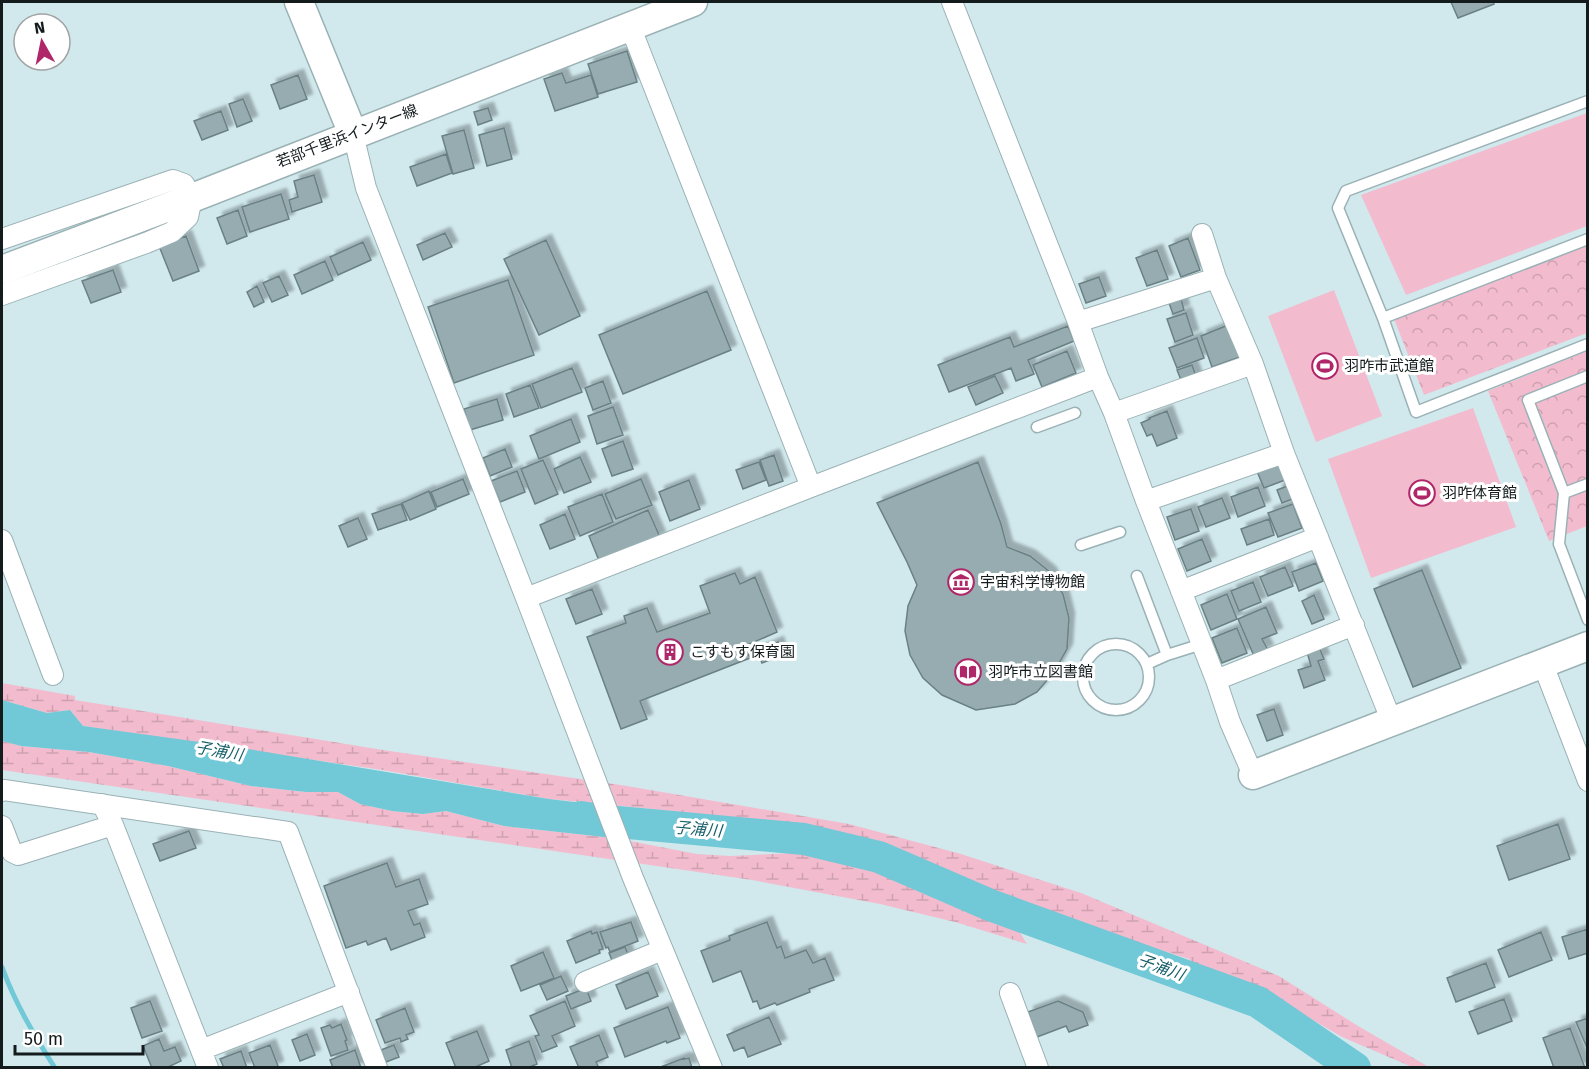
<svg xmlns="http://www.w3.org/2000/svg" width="1589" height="1069" viewBox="0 0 1589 1069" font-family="'Fira Sans','Noto Sans JP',sans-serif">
  <defs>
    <pattern id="wetland-marsh" width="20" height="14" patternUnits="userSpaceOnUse" patternTransform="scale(1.5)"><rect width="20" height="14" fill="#f2bcce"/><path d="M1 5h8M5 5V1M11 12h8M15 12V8" fill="none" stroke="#cfa1b0"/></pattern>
    <pattern id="park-crowns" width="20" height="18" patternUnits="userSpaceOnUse" patternTransform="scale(1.5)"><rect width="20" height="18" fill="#f2bcce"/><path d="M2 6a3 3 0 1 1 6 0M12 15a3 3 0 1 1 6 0" fill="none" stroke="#cfa1b0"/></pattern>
    <filter id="shadow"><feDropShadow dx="5.5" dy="-5.5" stdDeviation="1.5" flood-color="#0004"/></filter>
  </defs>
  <rect width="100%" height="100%" fill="#d1e9ed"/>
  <path fill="url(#wetland-marsh)" d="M2 683 75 696V700L383 750 621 785 849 824 961 854 1081 893 1279 976 1358 1026 1429 1067H1412L1342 1037 1261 990 1249 991 1197 970 1189 959 985 895 962 878 946 875 866 844 766 826 653 809 549 799 382 770 83 726 70 710 47 713 2 700Z
    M2 741 21 746 89 752 168 766 251 786 306 792H338L360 804 392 811 423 814 446 811 504 826 614 838 697 854 730 856 793 853 836 858 876 868 954 903 1019 931 1027 944 955 922 880 904 752 880 2 770Z"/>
  <path fill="url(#park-crowns)" d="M1587 243V333L1424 395 1394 319Z
    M1587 351V526L1549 541 1488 391Z"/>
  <path fill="#f2bcce" d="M1587 113V226L1406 295 1361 195Z
    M1334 290 1382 416 1316 442 1268 316Z
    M1473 408 1516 527 1371 578 1328 459Z"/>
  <path fill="#71c8d6" d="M2 700 47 713 70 710 83 726 236 747 549 799 600 805 614 838 504 826 446 811 423 814 392 811 360 804 338 792H306L251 786 168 766 89 752 21 746 2 741Z"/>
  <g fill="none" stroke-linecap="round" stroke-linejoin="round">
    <path stroke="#71c8d6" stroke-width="5" d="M2 967C15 1003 34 1035 55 1068"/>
    <path stroke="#71c8d6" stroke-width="32" d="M581 817 607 821 804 839 879 857 990 905 1258 1002 1355 1068"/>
  </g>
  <path fill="#96acb0" stroke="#6b8184" stroke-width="1.5" filter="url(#shadow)" d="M1451 2H1493L1494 4 1458 18Z
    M627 51 637 82 598 94 588 64Z
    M562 73 566 83 591 75 598 97 555 111 544 79Z
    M298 75 307 99 280 109 271 85Z
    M243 99 252 121 237 127 229 104Z
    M488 108 492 120 478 125 474 112Z
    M221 111 228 130 202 140 194 121Z
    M504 128 512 159 487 166 479 135Z
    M464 130 474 168 453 174 442 136Z
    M446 154 452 173 417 186 410 167Z
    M314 175 322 202 292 212 289 200 298 197 294 181Z
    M281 194 289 219 250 232 242 207Z
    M238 210 247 236 227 244 217 218Z
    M445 233 452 247 423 260 417 245Z
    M186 236 199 271 173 281 159 246Z
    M1188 238 1200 270 1181 277 1169 246Z
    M546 240 580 316 539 335 504 259Z
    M363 242 371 260 338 275 330 257Z
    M1157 250 1168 279 1147 286 1136 258Z
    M325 261 333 280 302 294 294 275Z
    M113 270 121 292 91 303 82 281Z
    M279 276 288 295 272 302 263 283Z
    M1099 277 1106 296 1086 303 1079 284Z
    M508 280 534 355 454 383 428 307Z
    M257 286 264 302 254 307 247 292Z
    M707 291 731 350 623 394 599 335Z
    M1181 299 1184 310 1173 314 1169 303Z
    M1186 313 1193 335 1175 342 1167 319Z
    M1228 325 1240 357 1212 367 1201 336Z
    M1068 326 1074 341 1028 360 1034 374 1016 381 1011 368 949 392 938 365 1010 337 1014 347Z
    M1197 338 1204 358 1177 368 1169 348Z
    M1067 351 1076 373 1042 387 1033 365Z
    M1192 365 1197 379 1183 385 1177 370Z
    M572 368 582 392 541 408 532 384Z
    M995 376 1003 393 976 405 968 387Z
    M603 381 611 403 593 410 585 388Z
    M530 385 539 408 514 417 506 394Z
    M497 399 503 420 470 430 464 409Z
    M613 407 623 435 597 444 588 416Z
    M1167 411 1177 438 1157 446 1152 434 1147 436 1141 423 1150 419 1149 418Z
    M571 419 580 442 539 459 530 436Z
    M623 441 633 469 612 476 602 449Z
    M505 449 512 467 490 476 483 458Z
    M774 455 783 481 769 486 760 460Z
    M580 457 591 482 564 493 554 469Z
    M543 460 558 494 535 504 521 469Z
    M1277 461 1285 480 1264 488 1256 469Z
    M759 462 766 480 743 489 736 470Z
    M978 462 1001 524 1007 547 1030 556 1050 572 1063 594 1069 618 1067 649 1054 672 1037 692 1015 704 976 710 942 695 923 678 910 655 905 631 908 606 917 585 907 562 877 503Z
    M517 471 525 492 500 502 491 481Z
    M463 479 469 494 437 507 431 492Z
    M641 479 652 505 616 519 605 494Z
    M689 480 700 509 670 521 659 492Z
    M1290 485 1295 498 1282 503 1277 490Z
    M1258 487 1265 506 1238 517 1231 497Z
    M429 491 436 509 410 520 402 503Z
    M602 494 613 522 580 536 568 507Z
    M1222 498 1230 518 1206 527 1198 507Z
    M401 504 407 520 378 530 372 514Z
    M1293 504 1302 528 1278 537 1268 513Z
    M1191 509 1199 531 1175 540 1167 517Z
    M648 510 660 537 600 563 589 536Z
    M565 514 575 539 550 549 540 525Z
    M358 518 367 539 348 547 339 526Z
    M1269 519 1274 535 1247 545 1241 529Z
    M1202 539 1211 561 1187 571 1178 549Z
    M1316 563 1323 581 1299 591 1292 572Z
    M1285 567 1293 586 1268 596 1260 577Z
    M1422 570 1461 668 1413 687 1374 589Z
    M735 573 740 584 755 577 777 632 745 646 750 658 640 701 647 719 621 729 587 637 626 623 624 616 647 608 657 632 710 613 700 586Z
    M1253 582 1261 602 1239 611 1231 591Z
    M592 589 602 614 576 624 566 599Z
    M1227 594 1237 619 1211 630 1201 605Z
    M1314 595 1324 619 1312 624 1302 601Z
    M1266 607 1277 633 1262 639 1268 650 1254 656 1238 619Z
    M1237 628 1247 653 1222 663 1212 638Z
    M778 642 782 655 762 663 757 651Z
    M1319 647 1324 659 1318 661 1325 680 1304 688 1298 670 1311 666 1307 652Z
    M1274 709 1283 735 1267 741 1257 715Z
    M1558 824 1570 859 1509 880 1497 846Z
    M189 831 196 848 160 861 153 844Z
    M387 863 396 887 419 879 428 904 408 911 414 925 420 923 425 937 391 950 386 938 368 945 366 941 346 948 324 886Z
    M631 922 638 941 610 952 608 947 606 948 600 932Z
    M767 922 777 948 781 946 785 958 806 950 813 963 825 958 834 980 809 989 810 992 777 1005 775 1003 760 1009 757 1001 753 1002 741 971 713 982 701 951 730 940 729 936Z
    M1588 929V953L1569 959 1562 937Z
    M591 931 592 934 597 932 603 949 599 950 600 953 576 963 567 941Z
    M1541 932 1552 960 1509 977 1498 950Z
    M625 947 630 959 614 965 609 953Z
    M543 952 554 978 521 991 511 966Z
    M1486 963 1495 987 1456 1002 1447 978Z
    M648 972 658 996 626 1009 616 985Z
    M561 976 568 991 547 1000 540 985Z
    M586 988 591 1001 571 1009 566 996Z
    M1504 999 1512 1021 1478 1034 1469 1012Z
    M150 1001 162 1031 142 1038 131 1008Z
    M565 1001 575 1026 552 1036 557 1046 542 1052 535 1036 539 1035 530 1016Z
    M1058 1001 1083 1012 1088 1025 1069 1032 1066 1026 1037 1037 1028 1012Z
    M668 1007 680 1038 667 1043 666 1041 625 1057 614 1028Z
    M405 1008 414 1032 406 1035 408 1039 401 1042 400 1038 385 1043 376 1020Z
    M769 1017 781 1044 748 1057 744 1047 734 1051 727 1035Z
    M1588 1018V1050L1576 1022Z
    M341 1024 347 1040 345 1041 348 1050 331 1056 321 1028 330 1025 332 1028Z
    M1570 1028 1585 1068H1554L1543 1038Z
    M477 1031 489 1061 473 1068H456L446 1043Z
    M307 1034 315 1055 300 1061 292 1040Z
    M599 1035 608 1057 596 1062 598 1066 594 1068H579L570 1047Z
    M159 1039 164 1051 175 1047 181 1061 166 1068H152L143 1046Z
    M529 1041 537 1064 527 1068H512L506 1050Z
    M270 1045 278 1066 274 1068H255L249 1053Z
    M394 1045 399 1057 386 1062 381 1050Z
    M355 1050 361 1068H333L330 1060Z
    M241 1051 247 1068H224L220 1059Z
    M684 1058V1059L689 1058 692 1068H658Z"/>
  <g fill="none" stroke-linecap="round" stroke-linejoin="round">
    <g stroke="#9ab1b5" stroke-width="13">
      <path id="lane" d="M1588 101 1346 191 1338 208 1383 318 1416 412 1588 344
        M1383 318 1588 239
        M1588 376 1528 400 1564 493 1559 544 1588 620
        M1037 427 1075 413
        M1564 493 1588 484
        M1081 545 1120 532
        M1137 576 1167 655
        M1083 677a33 33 0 1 1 66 0a33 33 0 1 1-66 0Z
        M1147 664 1167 655 1202 644"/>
    </g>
    <g stroke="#9ab1b5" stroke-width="22">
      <path id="street" d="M952 2 1078 322 1098 377 1114 413 1146 501 1216 680 1230 722 1253 775
        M630 26 811 487
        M353 134 366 188 526 598 633 878 712 1068
        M1202 234 1216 278 1253 364 1284 453 1392 722
        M2 239 173 180 184 184 192 198 188 217 172 232 146 243 2 295
        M1078 322 1216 278
        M1114 413 1253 364
        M1146 501 1284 453
        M2 540 53 675
        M1181 591 1318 537
        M526 598 811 487 1098 377
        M1542 662 1588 781
        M1216 680 1354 625
        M2 791 4 790 288 832 377 1068
        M102 804 113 825 208 1068
        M2 826 12 852 18 855 113 825
        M585 982 662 950
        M1010 993 1038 1068
        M201 1050 349 992"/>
    </g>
    <g stroke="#9ab1b5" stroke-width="31">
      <path id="secondary" d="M299 2 353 134
        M2 270 192 198 693 2
        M1253 775 1588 646"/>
    </g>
    <use href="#lane" stroke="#fff" stroke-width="10"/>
    <use href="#street" stroke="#fff" stroke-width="20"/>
    <use href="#secondary" stroke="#fff" stroke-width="28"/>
  </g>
  <defs>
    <g id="stadium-ring" transform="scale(1.35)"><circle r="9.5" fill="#fff" stroke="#af2769" stroke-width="1.5"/><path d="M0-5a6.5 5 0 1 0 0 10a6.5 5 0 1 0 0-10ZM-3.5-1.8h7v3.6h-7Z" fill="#af2769"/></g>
    <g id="museum-ring" transform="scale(1.35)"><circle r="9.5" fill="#fff" stroke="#af2769" stroke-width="1.5"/><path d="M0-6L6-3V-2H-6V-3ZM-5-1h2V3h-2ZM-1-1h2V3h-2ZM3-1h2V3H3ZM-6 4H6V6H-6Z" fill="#af2769"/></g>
    <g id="building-ring" transform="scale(1.35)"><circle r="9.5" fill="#fff" stroke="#af2769" stroke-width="1.5"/><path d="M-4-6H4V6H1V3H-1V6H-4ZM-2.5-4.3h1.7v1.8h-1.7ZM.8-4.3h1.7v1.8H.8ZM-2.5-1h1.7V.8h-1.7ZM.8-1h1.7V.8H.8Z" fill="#af2769"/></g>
    <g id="library-ring" transform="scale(1.35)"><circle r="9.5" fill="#fff" stroke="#af2769" stroke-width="1.5"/><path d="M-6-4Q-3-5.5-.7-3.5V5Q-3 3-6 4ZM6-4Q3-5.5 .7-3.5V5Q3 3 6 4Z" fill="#af2769"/></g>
  </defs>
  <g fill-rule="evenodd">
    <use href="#stadium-ring" x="1325" y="366"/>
    <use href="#stadium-ring" x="1422" y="493"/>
    <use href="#museum-ring" x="961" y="582"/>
    <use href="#building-ring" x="670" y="652"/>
    <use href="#library-ring" x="968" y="672"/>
  </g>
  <g text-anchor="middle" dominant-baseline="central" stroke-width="6" stroke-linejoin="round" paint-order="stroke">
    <g font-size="15" fill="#131b1d" stroke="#fff">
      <text transform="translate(347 136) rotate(-21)">若部千里浜インター線</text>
    </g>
    <g font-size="15" fill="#131b1d" stroke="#fff" text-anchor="start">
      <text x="1344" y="366">羽咋市武道館</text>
      <text x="1442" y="493">羽咋体育館</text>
      <text x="980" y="582">宇宙科学博物館</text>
      <text x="690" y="652">こすもす保育園</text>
      <text x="988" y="672">羽咋市立図書館</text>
    </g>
    <g font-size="16" font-style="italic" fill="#155e69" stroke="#fff">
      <text transform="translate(219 751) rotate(10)">子浦川</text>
      <text transform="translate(698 829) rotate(5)">子浦川</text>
      <text transform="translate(1161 967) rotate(20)">子浦川</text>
    </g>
  </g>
  <rect width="1589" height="1069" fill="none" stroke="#131b1d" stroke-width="6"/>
  <g transform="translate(42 42) rotate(351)"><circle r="28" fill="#ffffff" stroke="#a1a4a5" stroke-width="1.5"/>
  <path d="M0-4.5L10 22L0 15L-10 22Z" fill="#af2769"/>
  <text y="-9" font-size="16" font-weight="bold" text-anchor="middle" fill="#131b1d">N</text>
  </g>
  <path d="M15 1045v9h128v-9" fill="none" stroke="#131b1d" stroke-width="3"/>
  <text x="24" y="1045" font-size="18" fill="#131b1d" stroke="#ffffff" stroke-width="4.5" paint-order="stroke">50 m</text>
</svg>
